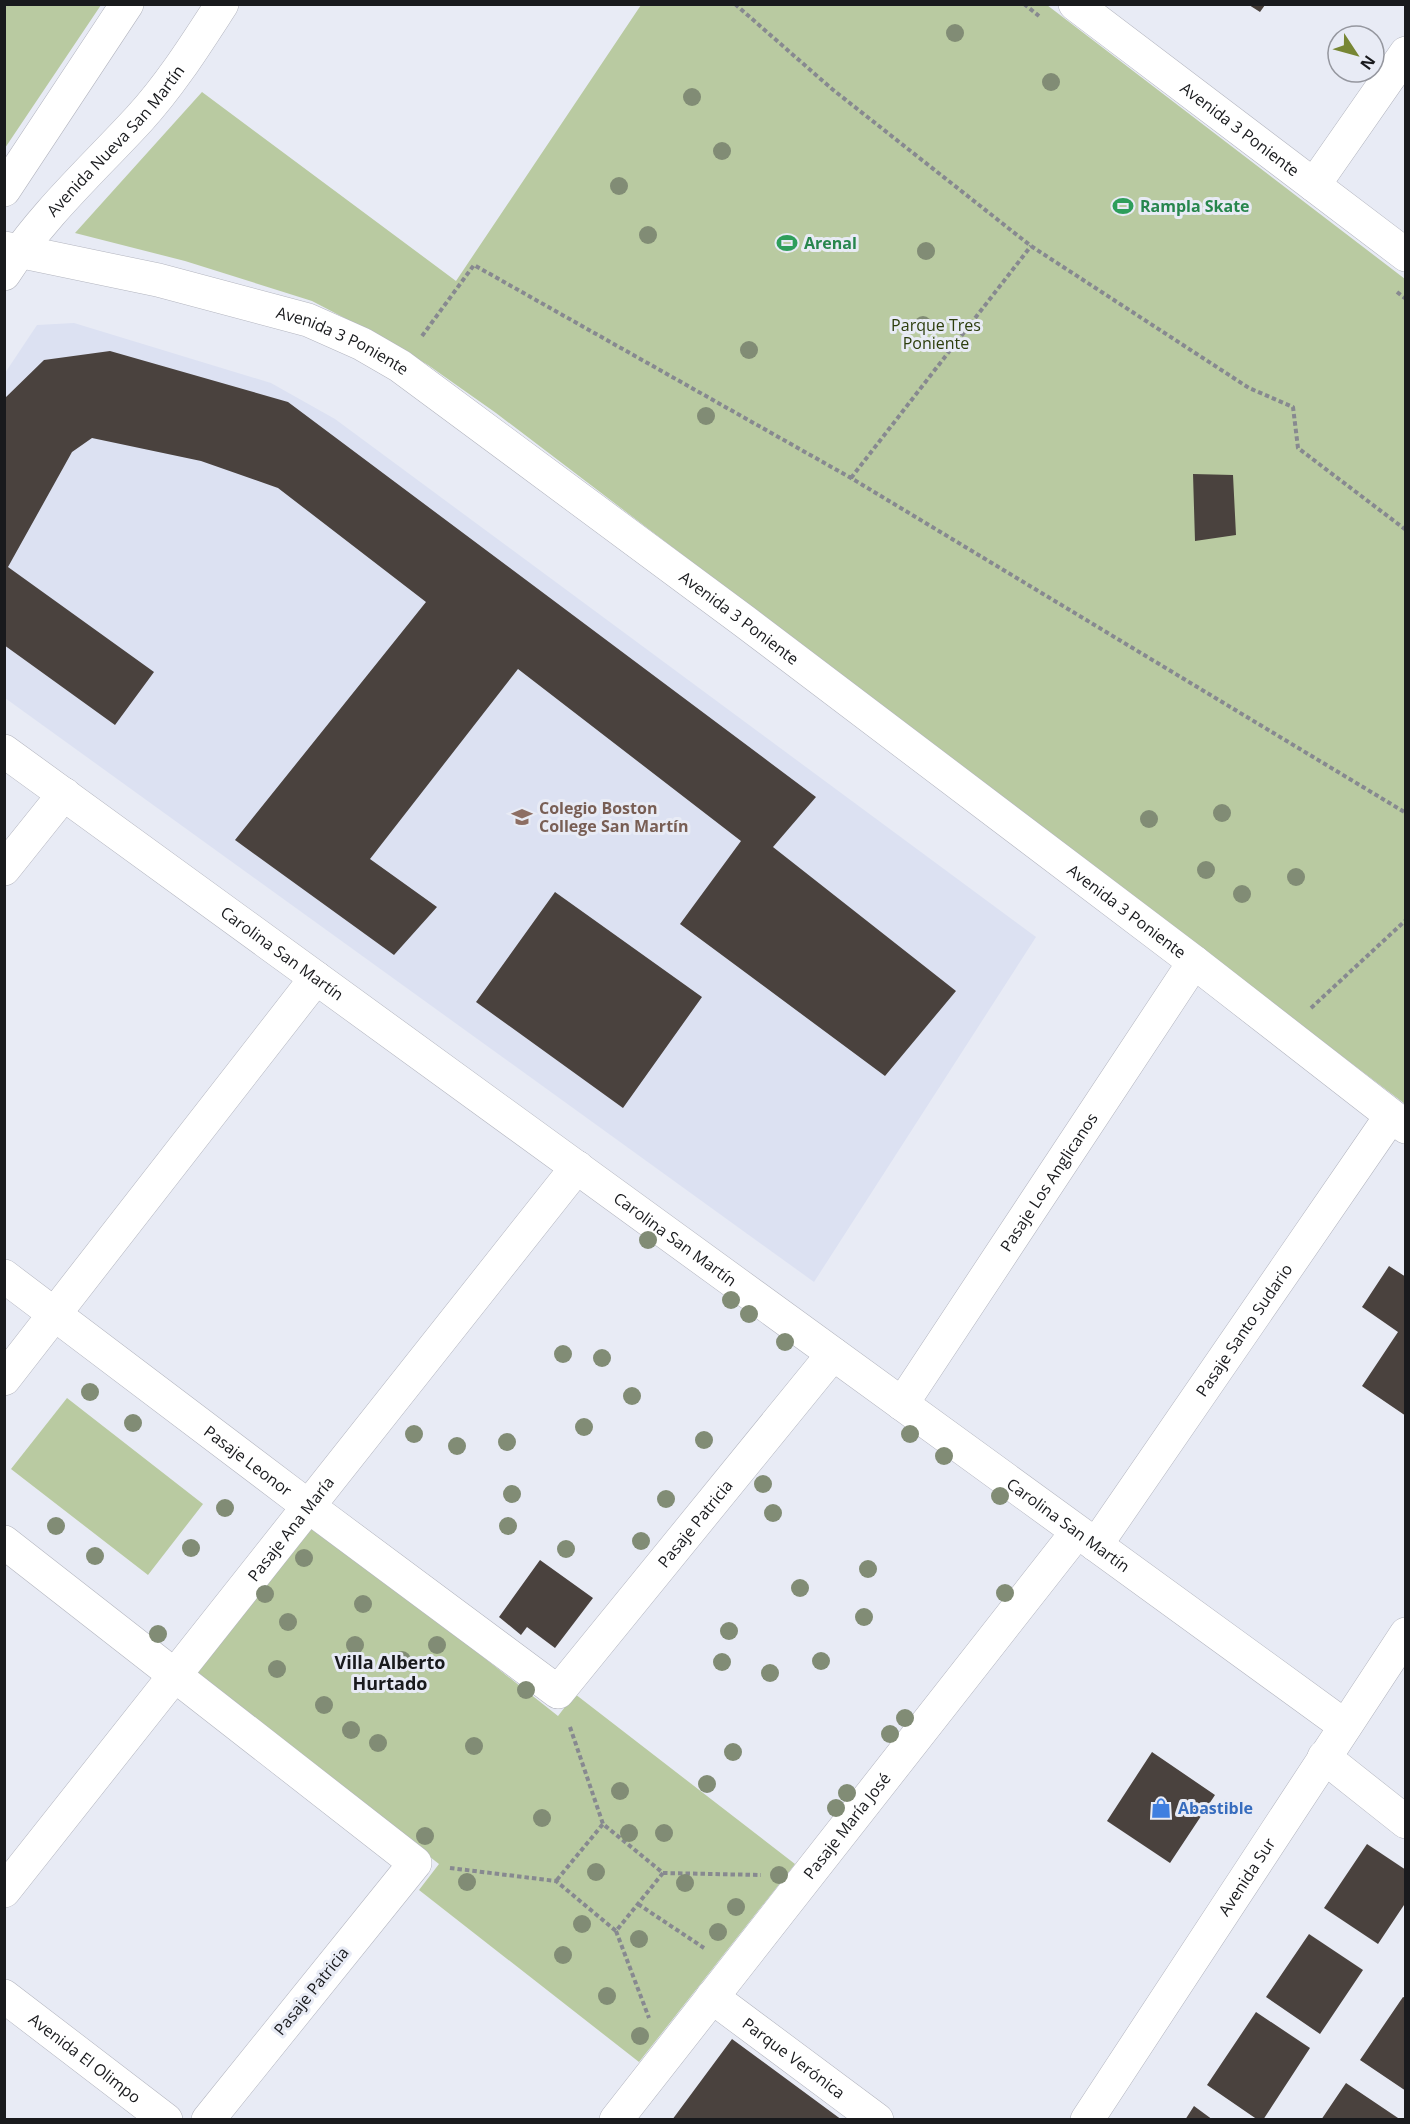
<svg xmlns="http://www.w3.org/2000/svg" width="1410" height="2124" viewBox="0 0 1410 2124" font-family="'Open Sans',sans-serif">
  <rect width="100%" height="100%" fill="#e8ebf5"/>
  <path fill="#dce1f2" d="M74 323 271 383 335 419 1036 937 814 1282 5 698V373L37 325Z"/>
  <path fill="#b9caa1" d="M5 4 101 5 5 148 4 5Z
    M641 5H1047L1405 279V1104L496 413 428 365 381 337 312 301 185 261 75 233 202 92 456 281Z
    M67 1398 203 1504 148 1575 11 1469Z
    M302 1514 558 1716 575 1694 795 1864 639 2062 419 1890 439 1864 183 1664Z"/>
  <path fill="#4a423e" d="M1249 5H1265L1260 12Z
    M110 351 288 402 816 797 773 847 956 991 885 1076 680 924 741 841 518 669 370 859 437 907 394 955 235 840 426 602 278 488 201 461 92 438 72 452 8 567 154 672 115 725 4 645V399L44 360Z
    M1193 474 1233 475 1236 535 1195 541Z
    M555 892 702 997 623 1108 476 1002Z
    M1389 1266 1406 1277V1416L1362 1386 1398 1332 1362 1307Z
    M540 1560 593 1598 555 1648 527 1627 521 1635 499 1617Z
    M1152 1752 1215 1795 1170 1863 1107 1821Z
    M1367 1844 1406 1870V1902L1378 1944 1324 1908Z
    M1309 1934 1363 1970 1320 2034 1266 1997Z
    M1403 1997 1406 1998V2091L1360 2060Z
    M1256 2012 1310 2048 1263 2120H1258L1207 2085Z
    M732 2039 842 2120H672Z
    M1346 2083 1401 2120H1321Z
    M1194 2106 1213 2120H1185Z"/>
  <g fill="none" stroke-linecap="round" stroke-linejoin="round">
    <g stroke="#b3b5bf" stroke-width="34">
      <g id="street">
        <path d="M1314 185 1406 53"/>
        <path id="s1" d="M4 751 1345 1726"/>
        <path d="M4 869 64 794"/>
        <path id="s2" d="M4 1276 308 1506 558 1692 833 1354"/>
        <path d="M4 1379 316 978"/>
        <path id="s3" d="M902 1404 1194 962"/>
        <path d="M4 1542 415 1863 208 2120"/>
        <path id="s4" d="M1096 1545 1391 1116"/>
        <path d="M1324 1757 1406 1822"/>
        <path id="s5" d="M4 1891 577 1167"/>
        <path id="s6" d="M712 1997 877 2120"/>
        <path id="s7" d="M616 2120 1077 1532"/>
      </g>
    </g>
    <g stroke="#b3b5bf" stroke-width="34">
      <g id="secondary">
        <path id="s8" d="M1075 4 1406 255"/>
        <path d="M4 190 127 4"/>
        <path id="s9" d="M4 248 158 280 308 320 362 344 400 366 744 621 1194 962 1406 1127"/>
        <path id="s10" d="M4 274C41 216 93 169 139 119 171 84 196 44 222 4"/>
        <path id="s11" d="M4 1996 166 2120"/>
        <path id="s12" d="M1087 2120 1406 1634"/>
      </g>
    </g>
    <path stroke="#878990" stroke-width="4" stroke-dasharray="4.5 3" stroke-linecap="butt" d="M735 4 832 89 1031 246 1249 388 1293 407 1298 448 1406 530
      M1024 4 1039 16
      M1397 292 1406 299
      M422 336 474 265 851 478 1406 813
      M851 478 1031 246
      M1311 1008 1406 920
      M570 1727 603 1824
      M450 1868 556 1881 616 1931 663 1873 603 1824 556 1881
      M663 1873 761 1875
      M638 1904 704 1948
      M616 1931 649 2018"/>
    <use href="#street" stroke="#fff" stroke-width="33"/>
    <use href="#secondary" stroke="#fff" stroke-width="33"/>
  </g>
  <g fill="#818c75">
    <circle cx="955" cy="33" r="9"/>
    <circle cx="1051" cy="82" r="9"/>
    <circle cx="692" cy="97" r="9"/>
    <circle cx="722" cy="151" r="9"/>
    <circle cx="619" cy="186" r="9"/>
    <circle cx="648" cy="235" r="9"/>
    <circle cx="926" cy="251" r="9"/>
    <circle cx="923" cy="325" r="9"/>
    <circle cx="749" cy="350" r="9"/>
    <circle cx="706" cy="416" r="9"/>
    <circle cx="1222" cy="813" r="9"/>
    <circle cx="1149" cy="819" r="9"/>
    <circle cx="1206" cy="870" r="9"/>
    <circle cx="1296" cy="877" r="9"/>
    <circle cx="1242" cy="894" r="9"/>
    <circle cx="648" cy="1240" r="9"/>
    <circle cx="731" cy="1300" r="9"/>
    <circle cx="749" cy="1314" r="9"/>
    <circle cx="785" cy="1342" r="9"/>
    <circle cx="563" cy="1354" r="9"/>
    <circle cx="602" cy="1358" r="9"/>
    <circle cx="90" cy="1392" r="9"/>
    <circle cx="632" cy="1396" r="9"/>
    <circle cx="133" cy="1423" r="9"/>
    <circle cx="584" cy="1427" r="9"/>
    <circle cx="414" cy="1434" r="9"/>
    <circle cx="910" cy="1434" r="9"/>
    <circle cx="704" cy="1440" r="9"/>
    <circle cx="507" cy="1442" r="9"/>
    <circle cx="457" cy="1446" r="9"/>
    <circle cx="944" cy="1456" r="9"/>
    <circle cx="763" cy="1484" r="9"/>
    <circle cx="512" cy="1494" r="9"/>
    <circle cx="1000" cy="1496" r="9"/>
    <circle cx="666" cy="1499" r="9"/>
    <circle cx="225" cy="1508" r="9"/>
    <circle cx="773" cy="1513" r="9"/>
    <circle cx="56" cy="1526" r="9"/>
    <circle cx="508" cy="1526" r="9"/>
    <circle cx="641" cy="1541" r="9"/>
    <circle cx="191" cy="1548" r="9"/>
    <circle cx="566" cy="1549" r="9"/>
    <circle cx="95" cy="1556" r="9"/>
    <circle cx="304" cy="1558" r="9"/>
    <circle cx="868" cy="1569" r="9"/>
    <circle cx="800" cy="1588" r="9"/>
    <circle cx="1005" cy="1593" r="9"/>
    <circle cx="265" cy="1594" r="9"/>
    <circle cx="363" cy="1604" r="9"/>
    <circle cx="864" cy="1617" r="9"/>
    <circle cx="288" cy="1622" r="9"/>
    <circle cx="729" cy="1631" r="9"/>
    <circle cx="158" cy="1634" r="9"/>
    <circle cx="355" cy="1645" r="9"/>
    <circle cx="437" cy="1645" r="9"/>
    <circle cx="402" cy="1660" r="9"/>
    <circle cx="821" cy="1661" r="9"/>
    <circle cx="722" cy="1662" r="9"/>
    <circle cx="277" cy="1669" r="9"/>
    <circle cx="770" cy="1673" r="9"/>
    <circle cx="526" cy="1690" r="9"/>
    <circle cx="324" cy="1705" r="9"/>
    <circle cx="905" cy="1718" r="9"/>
    <circle cx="351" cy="1730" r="9"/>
    <circle cx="890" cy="1734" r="9"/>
    <circle cx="378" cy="1743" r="9"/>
    <circle cx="474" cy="1746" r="9"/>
    <circle cx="733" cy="1752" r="9"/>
    <circle cx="707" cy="1784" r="9"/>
    <circle cx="620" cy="1791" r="9"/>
    <circle cx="847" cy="1793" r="9"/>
    <circle cx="836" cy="1808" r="9"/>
    <circle cx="542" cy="1818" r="9"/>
    <circle cx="629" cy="1833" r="9"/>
    <circle cx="664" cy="1833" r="9"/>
    <circle cx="425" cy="1836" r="9"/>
    <circle cx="596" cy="1872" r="9"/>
    <circle cx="779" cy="1875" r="9"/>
    <circle cx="467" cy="1882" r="9"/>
    <circle cx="685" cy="1883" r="9"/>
    <circle cx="736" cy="1907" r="9"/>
    <circle cx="582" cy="1924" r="9"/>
    <circle cx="718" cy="1932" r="9"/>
    <circle cx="639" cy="1939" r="9"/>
    <circle cx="563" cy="1955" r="9"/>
    <circle cx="607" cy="1996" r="9"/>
    <circle cx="640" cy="2036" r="9"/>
  </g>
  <defs>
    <g id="stadium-bare" transform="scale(1.62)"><path d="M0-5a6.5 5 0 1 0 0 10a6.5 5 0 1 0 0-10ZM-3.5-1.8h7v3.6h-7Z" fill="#2e9e5b" stroke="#e8ebf5" stroke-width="2.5" paint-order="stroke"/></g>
    <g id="school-bare" transform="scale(1.62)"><path d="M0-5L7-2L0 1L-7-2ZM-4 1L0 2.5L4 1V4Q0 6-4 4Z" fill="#8d6e63" stroke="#e8ebf5" stroke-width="2.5" paint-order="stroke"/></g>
    <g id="shop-bare" transform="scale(1.62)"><path d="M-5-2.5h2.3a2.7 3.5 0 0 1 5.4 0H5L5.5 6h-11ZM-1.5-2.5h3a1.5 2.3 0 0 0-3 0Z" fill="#3f7fe0" stroke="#e8ebf5" stroke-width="2.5" paint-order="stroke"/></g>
  </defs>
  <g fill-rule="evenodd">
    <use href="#stadium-bare" x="1123" y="206"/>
    <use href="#stadium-bare" x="787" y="243"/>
    <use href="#school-bare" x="522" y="817"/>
    <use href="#shop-bare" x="1161" y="1808"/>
  </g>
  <g text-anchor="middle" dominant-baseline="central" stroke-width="6" stroke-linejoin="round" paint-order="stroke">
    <g font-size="16" fill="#191a1d" stroke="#e8ebf5">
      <text stroke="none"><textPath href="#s8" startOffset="207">Avenida 3 Poniente</textPath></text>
      <text stroke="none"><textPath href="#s10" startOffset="174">Avenida Nueva San Martín</textPath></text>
      <text stroke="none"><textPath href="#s9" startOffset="352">Avenida 3 Poniente</textPath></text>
      <text stroke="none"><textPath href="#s9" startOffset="838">Avenida 3 Poniente</textPath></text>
      <text stroke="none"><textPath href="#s9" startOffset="1324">Avenida 3 Poniente</textPath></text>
      <text stroke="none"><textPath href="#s1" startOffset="344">Carolina San Martín</textPath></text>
      <text stroke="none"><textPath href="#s3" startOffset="266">Pasaje Los Anglicanos</textPath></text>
      <text stroke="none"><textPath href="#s1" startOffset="830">Carolina San Martín</textPath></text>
      <text stroke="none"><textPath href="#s4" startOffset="261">Pasaje Santo Sudario</textPath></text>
      <text stroke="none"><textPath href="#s2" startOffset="306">Pasaje Leonor</textPath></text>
      <text stroke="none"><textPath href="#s2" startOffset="910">Pasaje Patricia</textPath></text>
      <text stroke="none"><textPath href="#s1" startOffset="1316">Carolina San Martín</textPath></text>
      <text stroke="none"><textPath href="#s5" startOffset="462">Pasaje Ana María</textPath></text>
      <text stroke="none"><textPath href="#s7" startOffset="374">Pasaje María José</textPath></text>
      <text stroke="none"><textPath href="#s12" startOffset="291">Avenida Sur</textPath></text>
      <text transform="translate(311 1991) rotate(-51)">Pasaje Patricia</text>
      <text stroke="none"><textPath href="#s11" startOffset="102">Avenida El Olimpo</textPath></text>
      <text stroke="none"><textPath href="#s6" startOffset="102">Parque Verónica</textPath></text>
    </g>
    <g font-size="16" font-weight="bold" fill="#27864d" stroke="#e8ebf5" text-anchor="start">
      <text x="1140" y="206">Rampla Skate</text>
      <text x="804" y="243">Arenal</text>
    </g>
    <g font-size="16" fill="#2d3e0d" stroke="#e8ebf5">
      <text x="936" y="325">Parque Tres<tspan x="936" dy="18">Poniente</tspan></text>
    </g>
    <g font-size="16" font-weight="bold" fill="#785e54" stroke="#e8ebf5" text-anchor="start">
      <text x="539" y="808">Colegio Boston<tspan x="539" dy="18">College San Martín</tspan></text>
    </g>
    <g font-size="16" font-weight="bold" fill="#366cbe" stroke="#e8ebf5" text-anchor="start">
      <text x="1178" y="1808">Abastible</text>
    </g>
    <g font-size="18" font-weight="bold" fill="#191a1d" stroke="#e8ebf5">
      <text x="390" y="1662">Villa Alberto<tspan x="390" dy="21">Hurtado</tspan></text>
    </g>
  </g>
  <rect width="1410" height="2124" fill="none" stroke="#191a1d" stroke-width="12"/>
  <g transform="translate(1356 54) rotate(126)"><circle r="28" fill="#e8ebf5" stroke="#95979f" stroke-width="1.5"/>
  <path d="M0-4.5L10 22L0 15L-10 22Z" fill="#778634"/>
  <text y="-9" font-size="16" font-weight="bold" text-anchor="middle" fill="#191a1d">N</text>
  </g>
</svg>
